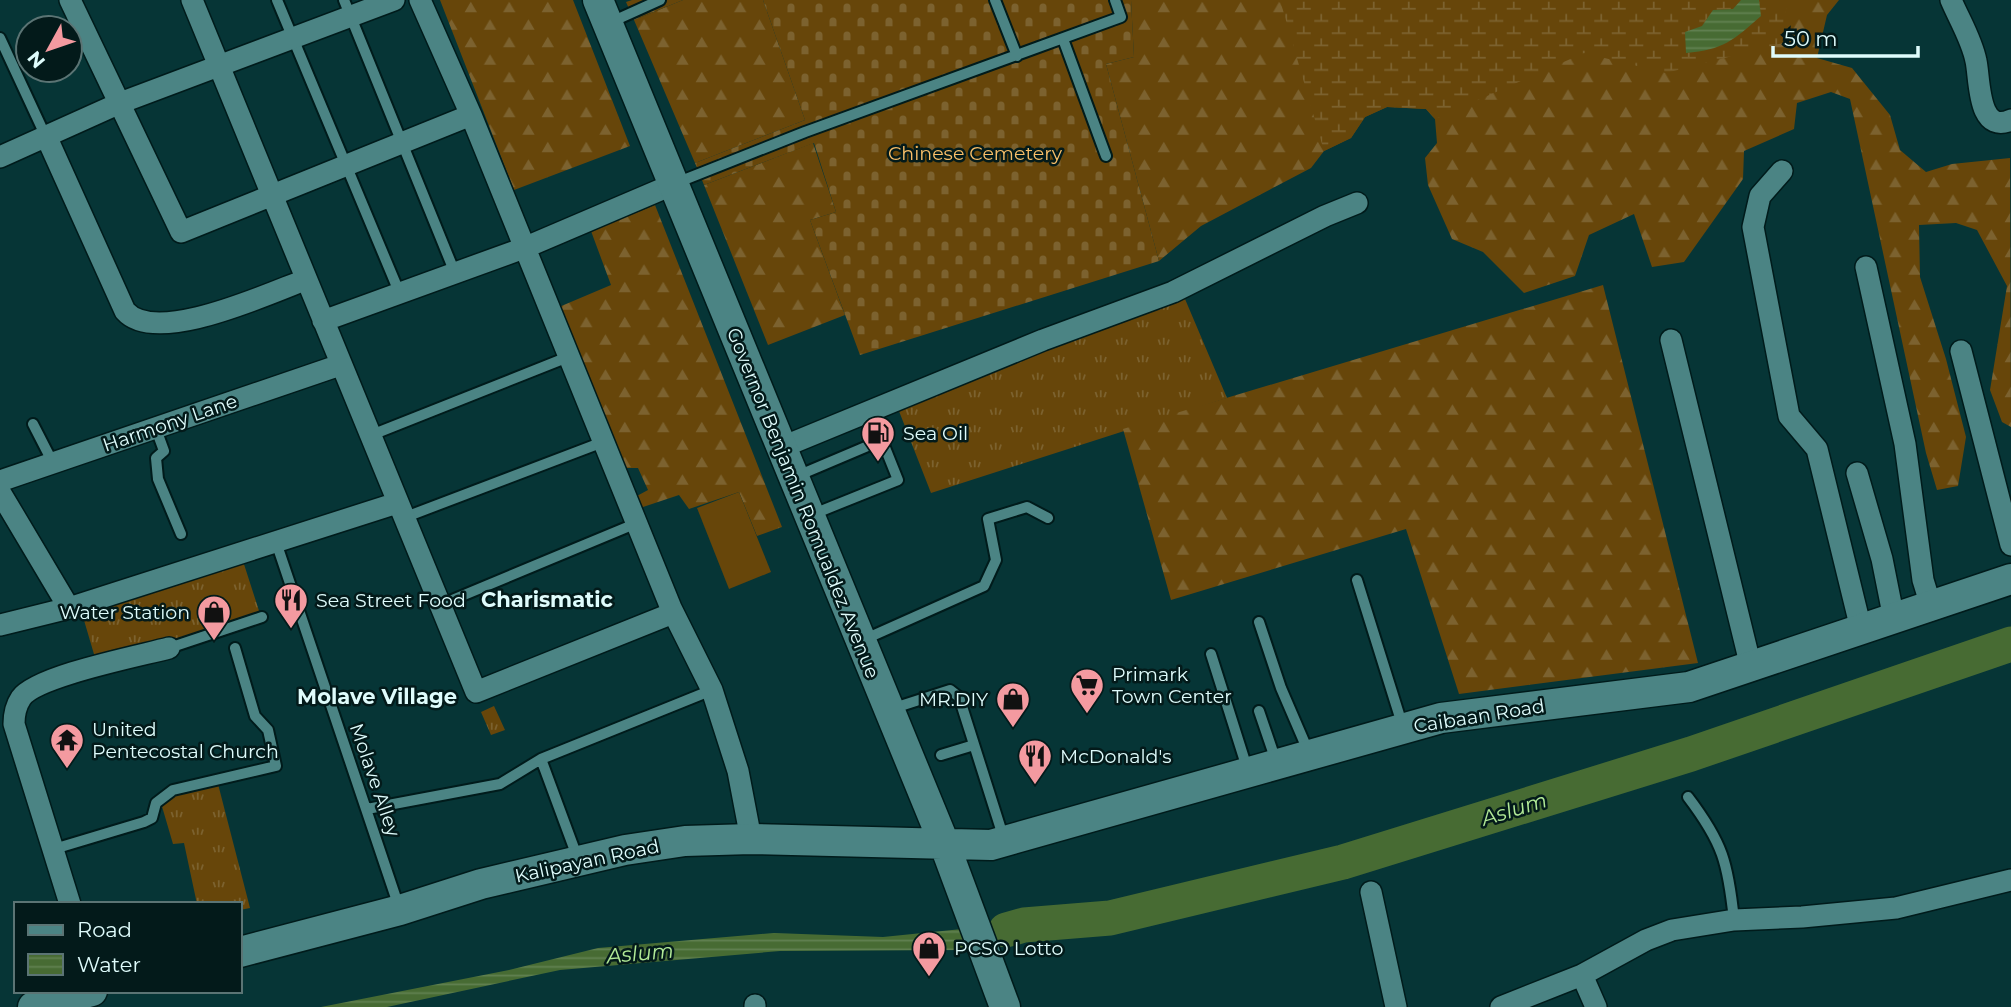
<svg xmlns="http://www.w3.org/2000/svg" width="2011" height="1007" viewBox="0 0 2011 1007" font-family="Montserrat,sans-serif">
  <defs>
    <pattern id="grass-tufts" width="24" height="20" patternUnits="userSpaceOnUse" patternTransform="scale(1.75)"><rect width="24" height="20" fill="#67460a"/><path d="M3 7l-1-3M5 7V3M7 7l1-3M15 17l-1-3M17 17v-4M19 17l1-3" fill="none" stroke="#7c622f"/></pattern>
    <pattern id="forest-firs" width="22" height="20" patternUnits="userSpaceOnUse" patternTransform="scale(1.75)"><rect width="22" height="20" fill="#67460a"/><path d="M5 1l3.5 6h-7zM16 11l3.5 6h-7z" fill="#7c622f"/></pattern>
    <pattern id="wetland-marsh" width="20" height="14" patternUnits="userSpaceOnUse" patternTransform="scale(1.75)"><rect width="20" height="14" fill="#67460a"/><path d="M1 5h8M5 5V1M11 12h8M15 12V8" fill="none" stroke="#7c622f"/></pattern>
    <pattern id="cemetery-stones" width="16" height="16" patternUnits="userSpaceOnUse" patternTransform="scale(1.75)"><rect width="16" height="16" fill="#67460a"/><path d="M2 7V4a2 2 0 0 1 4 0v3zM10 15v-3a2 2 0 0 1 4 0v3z" fill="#7c622f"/></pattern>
    <pattern id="water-rules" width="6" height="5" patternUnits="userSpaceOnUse" patternTransform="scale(1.75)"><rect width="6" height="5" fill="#476b33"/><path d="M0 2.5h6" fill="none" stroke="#618151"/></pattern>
  </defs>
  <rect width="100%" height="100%" fill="#063536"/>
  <path fill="url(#grass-tufts)" d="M1185 299 1227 398 931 493 897 406Z
    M242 558 262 620 96 661 81 610Z
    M494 706 505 730 491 735 481 712Z
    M218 784 250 908 240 910V904H197L184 843 173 844 161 803 175 793Z"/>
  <path fill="url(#forest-firs)" d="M440 0H573L630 146 514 190Z
    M683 0H763L805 120 695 163 634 20Z
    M1131 0H1839L1827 15 1817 58 1852 68 1890 115 1900 150 1926 172 1952 164 2010 158 2011 427 2002 422 1990 390 2007 286 1977 230 1956 223 1919 225 1920 277 1946 359 1966 437 1958 486 1937 490 1926 453 1850 99 1831 92 1797 103 1794 129 1744 151 1743 179 1684 262 1652 267 1634 214 1589 235 1575 276 1524 293 1483 252 1452 239 1428 185 1425 158 1437 143 1435 119 1426 109 1387 107 1365 117 1351 138 1324 151 1311 168 1201 226 1159 261 1106 64 1134 57Z
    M813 143 836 212 810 220 845 315 768 345 704 185Z
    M655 205 782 527 757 536 739 492 689 509 679 495 640 508 635 497 648 490 638 468H623L559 307 611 285 591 231Z
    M1603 285 1698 663 1459 694 1406 529 1171 600 1123 429Z"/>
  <path fill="url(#wetland-marsh)" d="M1280 0H1741L1734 9 1713 10 1702 26 1685 32 1686 53C1723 50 1734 40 1761 16L1759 0H1787L1783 43 1666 73 1584 53 1435 119 1426 109 1387 107 1365 117 1351 138 1324 151Z"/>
  <path fill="url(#cemetery-stones)" d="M632 0H683L634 20 626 2Z
    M763 0H1131L1134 57 1106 64 1159 261 860 355 810 220 836 212 814 143 704 185 695 163 805 120Z"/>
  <path fill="#67460a" d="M739 492 771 572 729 589 697 508Z"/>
  <path fill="url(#water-rules)" d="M1741 0H1759L1761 16C1734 40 1723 50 1686 53L1685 32 1702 26 1713 10 1733 9Z
    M962 929 970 946 966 950 780 951 560 970 387 1007H321L509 970 598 948 774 933 883 937Z"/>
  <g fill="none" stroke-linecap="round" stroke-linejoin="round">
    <path stroke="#476b33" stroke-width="35" d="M1006 930 1024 925 1110 918 1343 862 1691 754 2011 644"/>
    <g stroke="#001b1b" stroke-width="14">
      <path id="lane" d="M277 0 400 294
        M344 0 455 273
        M995 0 1017 56
        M609 23 660 0
        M0 38 46 137
        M1063 39 1106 156
        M676 183 805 132 1121 17 1115 0
        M33 424 53 463
        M156 429 164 451 156 458 158 479 181 534
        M369 436 568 357
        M797 476 882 440 898 480 811 515
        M403 518 603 442
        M276 542 399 907
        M1357 580 1403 727
        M440 605 637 523
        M1259 622 1281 688 1309 753
        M863 640 984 586 996 560 988 519 1027 507 1048 518
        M169 648 262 617
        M1211 654 1248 771
        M891 709 950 690 959 697 1004 839
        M1259 711 1276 761
        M941 755 974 745
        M541 759 578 859
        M1688 797C1723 843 1728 863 1734 920
        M367 809 500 784 541 759 712 690
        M54 849 144 822 152 818 156 803 173 790 276 766 268 730 255 716 235 648"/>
    </g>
    <g stroke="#001b1b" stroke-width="24">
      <path id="street" d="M70 0 181 232 471 115
        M192 0 476 692 673 613
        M420 0 471 115 671 608 712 690 738 771 751 839
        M1951 0C1959 19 1972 40 1976 61 1980 78 1977 135 2011 120
        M47 138 125 311C156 346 267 294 305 280
        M0 157 120 103 394 0
        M1782 171 1760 196 1753 227 1789 416 1817 449 1861 629
        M1866 267 1905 444 1923 580 1931 606
        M323 321 524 248 674 184
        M1671 340 1751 667
        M1961 351 2011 545
        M780 448 1043 340 1173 292 1325 216 1357 203
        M1857 473 1882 559 1894 619
        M0 481 340 365
        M0 492 69 608
        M0 625 69 608 397 503
        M1371 892 1396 1007
        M70 904 14 724C14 715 15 707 21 698 36 676 139 656 169 648
        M1582 975 1596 1007
        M755 1005V1007
        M1501 1007 1582 975 1646 940 1672 930 1734 920 1802 917 1896 908 2011 880"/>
    </g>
    <g stroke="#001b1b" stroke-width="33">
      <path id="secondary" d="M598 0 944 843 1005 1007
        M240 952 400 910 481 884 625 850 685 841 751 839 991 845 1441 718 1689 687 2011 579
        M33 1007 92 991"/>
    </g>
    <use href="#lane" stroke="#4b8484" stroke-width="10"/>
    <use href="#street" stroke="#4b8484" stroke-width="21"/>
    <use href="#secondary" stroke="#4b8484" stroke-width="30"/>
  </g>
  <defs>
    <g id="fuel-pin" transform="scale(1.75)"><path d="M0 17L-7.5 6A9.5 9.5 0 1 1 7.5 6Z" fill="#f49aa0" stroke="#031a1a"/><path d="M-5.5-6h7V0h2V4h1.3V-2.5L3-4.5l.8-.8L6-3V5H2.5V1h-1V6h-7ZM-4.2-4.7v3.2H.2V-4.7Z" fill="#111"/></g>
    <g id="restaurant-pin" transform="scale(1.75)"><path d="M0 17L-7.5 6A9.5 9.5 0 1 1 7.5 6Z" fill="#f49aa0" stroke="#031a1a"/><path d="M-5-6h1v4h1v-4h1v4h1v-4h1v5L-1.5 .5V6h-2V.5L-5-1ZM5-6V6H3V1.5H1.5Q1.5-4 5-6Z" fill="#111"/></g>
    <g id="shop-pin" transform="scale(1.75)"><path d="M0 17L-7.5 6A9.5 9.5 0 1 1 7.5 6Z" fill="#f49aa0" stroke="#031a1a"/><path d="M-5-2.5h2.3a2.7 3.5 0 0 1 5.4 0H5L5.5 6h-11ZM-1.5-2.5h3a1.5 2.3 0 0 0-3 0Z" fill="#111"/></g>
    <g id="supermarket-pin" transform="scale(1.75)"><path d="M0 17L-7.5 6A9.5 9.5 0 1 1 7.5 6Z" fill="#f49aa0" stroke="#031a1a"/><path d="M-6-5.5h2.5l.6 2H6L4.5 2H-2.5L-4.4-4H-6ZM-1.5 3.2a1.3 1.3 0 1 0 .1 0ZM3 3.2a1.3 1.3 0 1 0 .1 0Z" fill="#111"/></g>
    <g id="temple-pin" transform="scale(1.75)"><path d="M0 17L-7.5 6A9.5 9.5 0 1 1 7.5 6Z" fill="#f49aa0" stroke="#031a1a"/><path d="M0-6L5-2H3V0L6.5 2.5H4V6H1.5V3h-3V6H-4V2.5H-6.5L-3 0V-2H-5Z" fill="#111"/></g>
  </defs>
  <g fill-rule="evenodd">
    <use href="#fuel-pin" x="878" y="433"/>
    <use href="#restaurant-pin" x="291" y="600"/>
    <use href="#shop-pin" x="214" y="612"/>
    <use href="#supermarket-pin" x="1087" y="685"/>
    <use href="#shop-pin" x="1013" y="699"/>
    <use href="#temple-pin" x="67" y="740"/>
    <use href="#restaurant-pin" x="1035" y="756"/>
    <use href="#shop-pin" x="929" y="948"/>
  </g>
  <g text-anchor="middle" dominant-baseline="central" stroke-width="5" stroke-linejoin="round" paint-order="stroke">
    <g font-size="19" fill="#f9bf69" stroke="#031a1a">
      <text x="975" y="153">Chinese Cemetery</text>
    </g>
    <g font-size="19" fill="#dffcfc" stroke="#031a1a">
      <text transform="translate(170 423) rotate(-19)">Harmony Lane</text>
      <text transform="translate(803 503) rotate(68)">Governor Benjamin Romualdez Avenue</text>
      <text transform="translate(1479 716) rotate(-9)">Caibaan Road</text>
      <text transform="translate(375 780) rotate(71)">Molave Alley</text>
      <text transform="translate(587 861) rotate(-12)">Kalipayan Road</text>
    </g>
    <g font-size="19" fill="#dffcfc" stroke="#031a1a" text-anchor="start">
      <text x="903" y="433">Sea Oil</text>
      <text x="316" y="600">Sea Street Food</text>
      <text x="190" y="612" text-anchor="end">Water Station</text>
      <text x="1112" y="674">Primark<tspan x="1112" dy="22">Town Center</tspan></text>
      <text x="988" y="699" text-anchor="end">MR.DIY</text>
      <text x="92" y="729">United<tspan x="92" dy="22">Pentecostal Church</tspan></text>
      <text x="1060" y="756">McDonald's</text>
      <text x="954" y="948">PCSO Lotto</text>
    </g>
    <g font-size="21" font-weight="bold" fill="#dffcfc" stroke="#031a1a">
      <text x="547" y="599">Charismatic</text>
      <text x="377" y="696">Molave Village</text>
    </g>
    <g font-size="21" font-style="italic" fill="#b2ea97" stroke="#031a1a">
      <text transform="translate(1514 809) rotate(-17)">Aslum</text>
      <text transform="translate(640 953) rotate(-5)">Aslum</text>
    </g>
  </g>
  <rect x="14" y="902" width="228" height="91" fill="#031a1a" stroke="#5b7474" stroke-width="2"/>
  <rect x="28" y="925" width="35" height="10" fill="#4b8484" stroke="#5b7474" stroke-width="2"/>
  <text x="77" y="937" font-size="21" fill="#dffcfc">Road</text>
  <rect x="28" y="954" width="35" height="21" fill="url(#water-rules)" stroke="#5b7474" stroke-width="2"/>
  <text x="77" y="972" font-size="21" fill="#dffcfc">Water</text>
  <g transform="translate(49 49) rotate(230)"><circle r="33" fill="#031a1a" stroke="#5b7474" stroke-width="2"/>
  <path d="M0-5L12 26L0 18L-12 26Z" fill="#f49aa0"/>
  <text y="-10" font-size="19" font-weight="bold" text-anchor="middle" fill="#dffcfc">N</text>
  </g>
  <path d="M1773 46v10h145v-10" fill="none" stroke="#dffcfc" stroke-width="3.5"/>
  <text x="1784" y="46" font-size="21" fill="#dffcfc" stroke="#031a1a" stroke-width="5" paint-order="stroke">50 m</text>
</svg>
